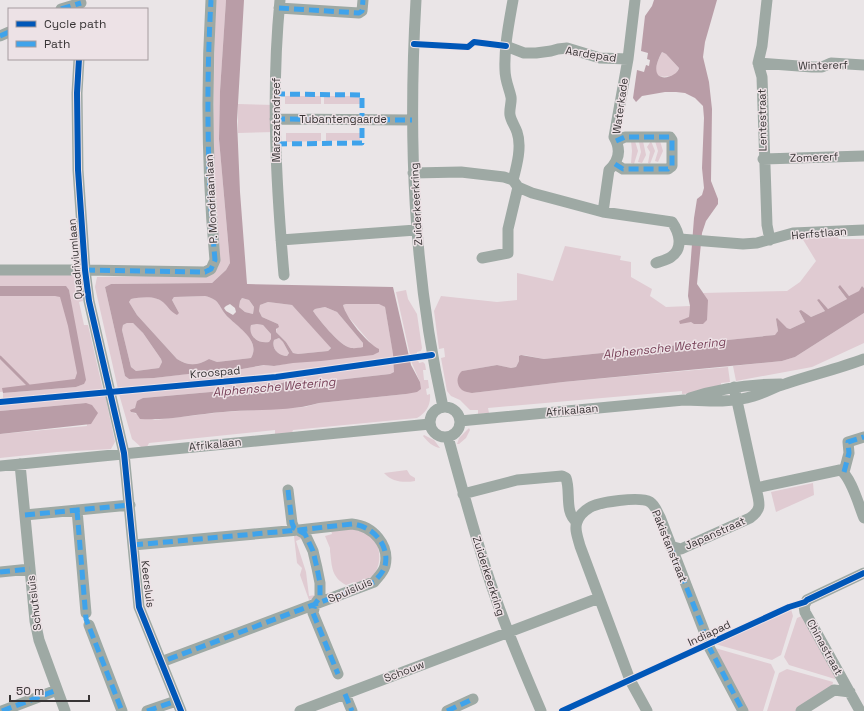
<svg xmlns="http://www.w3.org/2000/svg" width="864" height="711" viewBox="0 0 864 711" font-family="'Space Grotesk',sans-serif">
  <rect width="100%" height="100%" fill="#eae5e7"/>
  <path fill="#e0cbd2" d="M215 0H226L220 91 219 139 230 263 226 270 212 283 111 284 105 287 125 376 129 379 154 378 211 371 218 379 118 389 95 287 97 277 210 275 218 267 213 157Z
    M662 52 666 54 679 68 675 75C651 81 653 70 662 52Z
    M285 96H321V104H285Z
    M324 96H360V104H324Z
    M238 104 275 105V132L238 133Z
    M286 133H321V141L286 142Z
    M326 133H360V140L326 141Z
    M631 141H635L638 151 634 164 631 163 632 151Z
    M643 141 646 155 642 163 638 162 641 152 639 142Z
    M651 141 655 151 650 164 648 163 650 152 647 147Z
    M655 141H660L663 151 658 162 655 161 658 151Z
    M835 234 839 239H864V288L862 286 860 291 849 296 840 286 838 287 847 299 828 309 819 300H817L825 311 811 317 799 311 805 322 790 329 787 328 776 319 778 331 776 335 544 359 524 355 519 356V361L516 367 511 368 497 365 462 371 472 393 563 382 728 367 730 382 721 383V386L697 393 682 394V391L488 408 489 413 478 414V410H470L460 400 451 396 447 391 441 358 445 357 444 348 439 349 434 311 441 296 497 302 517 300V273L553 281 565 246 621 256 620 260 631 262V277L652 289 650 296 666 307 690 306 689 318 684 319 691 322 708 300 703 293 787 291 800 282 816 261 802 238 806 235Z
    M75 273 83 301 79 302 84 325H88L103 390 3 399V393L76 387 84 384 69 290 0 289V274Z
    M406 290 408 299 417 314 422 348 421 351 417 352V355H410L396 292Z
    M63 291 80 375 77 384 0 392V294Z
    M205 296C222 300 218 308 229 318 239 327 261 341 251 358L217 362 209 359C197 366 188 366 177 359L137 315 129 302 131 299C141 297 154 295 163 302 170 307 169 310 179 313L172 300 174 297Z
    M242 298 249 300 254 307 253 314 245 312 239 307 240 301Z
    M268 302 292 305 331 347 328 351 298 354 293 353 286 342 276 332 278 324 262 317 259 311 260 305Z
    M346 304H380L385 307 394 358 220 379 214 371 242 369 265 365 274 366 374 347 345 313 343 305Z
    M325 307 337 312 363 343V347C358 348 352 350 348 347 338 343 319 320 313 311L315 309Z
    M864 313V343L812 367 736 381 733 366 782 361 795 357Z
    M127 323H133L143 333 161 359 162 362 159 368 136 371 131 367 122 330 123 325Z
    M257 324 263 325 271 334V339L269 342C258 344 248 336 251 325Z
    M279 338 283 342 289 353 287 356C279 356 271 349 274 340Z
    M418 360 419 363 423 362 425 364 426 370H423L424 380H428L429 388 426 389 427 395 430 394C431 405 426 413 417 418L293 430 292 433 275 434V430L149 443 147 447H141L132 439 119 394 219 385 394 363V372L390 374 337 380C325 393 306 380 290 381 285 381 282 384 277 384 270 385 263 384 256 388L143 398 131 412 155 420 223 412 305 407 319 403 406 394 420 382 411 361Z
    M105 395 115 442 111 449 57 452 0 458V434L87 426 86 403 0 411V405Z
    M469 428 470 430 466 438 459 444H457L459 438Z
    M424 435 434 440 440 448C433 447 428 442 423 436Z
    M407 470 410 475 415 478V481C404 483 392 482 384 473Z
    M813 483 814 495 776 512 771 492Z
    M351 528C357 530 363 531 369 535 380 541 382 560 376 571 372 578 365 580 359 584L354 582 346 585C331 577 332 566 330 551V548L325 536 332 534 331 530Z
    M294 536H301L303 538 296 541 306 572 309 596 316 595 315 598 309 600 300 575 302 568 297 563Z
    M791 609 793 616 781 655 772 660 715 644Z
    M804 615 836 673 835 679 789 665 784 657 797 618Z
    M715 648 771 664 775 672 763 711H746Z
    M787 669 833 682 832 687 795 711H767L779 673Z"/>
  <path fill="#b99da7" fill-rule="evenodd" d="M226 0H244L237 121 240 192 247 284 393 287 411 365 420 382 421 389 417 392 406 394 319 403C288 412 255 409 223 412 195 414 168 421 140 419L136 413 131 412 130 410 135 408 137 401 143 398 256 388 262 385 279 384 288 381H316L325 386 332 385 337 380 390 374 394 372 393 354 385 307 379 304H346L343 305C346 318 367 343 379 349V352L373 355 321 361 293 363 274 366 264 365 242 369 214 371 154 378 129 379 125 376 105 287 111 284 212 283 226 270 230 263 219 139 220 91ZM205 296C222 300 218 308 229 318 239 328 261 341 251 358L217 362 209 359C197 366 188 366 177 359L137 315 129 302 131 299C142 297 157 295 165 304 169 308 171 312 177 315L179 313 172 300 174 297ZM242 298 249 300 254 307 253 314 245 312 239 307 240 301ZM268 302 292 305 331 348 328 351 298 354 293 353 286 342 276 332V329L279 327 278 324 262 317 259 311 260 305ZM230 304 235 308 236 312 233 315 226 311 224 308 226 306ZM325 307 337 312 363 343V347C358 348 352 349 348 347 338 343 319 320 313 311L315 309ZM127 323H133L143 333 161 359 162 362 159 368 136 371 131 367 122 330 123 325ZM257 324 263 325 271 334V339L269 342C258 344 248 336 251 325ZM279 338 283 342 289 353 287 356C279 356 271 349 274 340Z
    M654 0H717L705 42 703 57 709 82 712 109 711 181 718 199V204L706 221 702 233 697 284 708 300 707 320 703 324H694L691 322 680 324 679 321 689 317 690 306 688 296 694 218 697 199 702 195 704 188 702 168 704 118 703 106 695 98 685 93 676 92H665L642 96 636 102 633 98 637 70 644 72 646 65 649 66 650 60 647 59 648 53 641 51 645 16 652 6ZM662 52 666 54 679 68C677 79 643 87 662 52Z
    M840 285 849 296 859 291 862 286 864 288V313L795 357 782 361 563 382 472 393C469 392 465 392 462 390 456 385 456 376 462 371L497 365 511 368 516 367 519 361V356L521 355 544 359 775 335 778 331 776 319 777 318 787 328 790 329 805 322 799 311 801 310 811 317 825 311 817 300 819 299 828 309 847 299 838 287Z
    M0 286H66L69 290 86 380 84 384 76 387 3 393 2 388 75 379 77 373 68 326 60 297 55 296H0Z
    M86 403 92 405 98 413 91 424 0 434V411Z"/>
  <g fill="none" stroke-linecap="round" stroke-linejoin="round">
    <path stroke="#b99da7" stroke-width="3" d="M0 357 28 385"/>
    <path stroke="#9ea9a4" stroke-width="11" d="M280 0C271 92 276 183 284 275
      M416 0C408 138 413 272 443 407
      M513 0C509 23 504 47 505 70 505 80 509 88 511 97 512 102 509 109 510 115 511 121 515 126 517 132 522 146 517 165 513 180
      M767 0 762 46 758 63 762 77 767 225 770 240
      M279 8 359 13 362 11 363 0
      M61 9 81 3
      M0 36 9 32
      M506 46 524 53H536L551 51 558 49 567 48 600 58 628 59
      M79 59 77 93 78 170 85 270 89 301 124 453 139 607 181 711
      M758 63 812 67H822L831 63 864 65
      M275 119 412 120
      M763 159 864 156
      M615 164 623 169H668L672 166V140L670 137H625L616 141
      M413 173 461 172 504 177 513 180 518 187 532 193 562 201 603 212 672 222C679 232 684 248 671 257 667 260 661 261 656 263
      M603 212 609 170C620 160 621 149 614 137L628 59 635 0
      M680 239 743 244 757 243 793 233 864 230
      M281 240 416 230
      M482 258 508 253V229L518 187
      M0 270H85L205 272 211 269 215 260C207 173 206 87 211 0
      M734 387 756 488 840 470C851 476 859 506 864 518
      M690 398C720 388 750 384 781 384
      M430 422a15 15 0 1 1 30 0a15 15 0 1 1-30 0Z
      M460 421 684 400C707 401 731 403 754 396 765 393 774 387 785 384 811 375 838 369 864 359
      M448 437C460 481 472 525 486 569 501 617 521 664 541 711
      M20 464 35 621 39 640 65 711
      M0 466 430 424
      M844 472 849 453 848 442 864 437
      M288 490 292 523 294 528 305 534 313 551 317 568 320 583V597L315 604 313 613 338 674
      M463 494 517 480 562 476 566 478C571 491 564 513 577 522
      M77 510 86 613
      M25 515 130 505
      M133 545 299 530 352 524C373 526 390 545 385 566 383 573 378 577 374 582L161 662
      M670 546 681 549 750 518C763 509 759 502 756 488
      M0 572 30 569
      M89 625 122 711
      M708 645 743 711
      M345 694 352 711
      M2 711 57 690
      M147 711 176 701
      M300 711 599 598
      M447 711 473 699
      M647 711 630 680 580 546C578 538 574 529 577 522 579 516 584 511 589 508 598 502 640 496 650 502 655 505 657 512 660 517L704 631
      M801 711 834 690 850 692
      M860 711 805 612 804 606 807 600 864 573"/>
    <path stroke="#3fa3eb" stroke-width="5" stroke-dasharray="10 5" stroke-linecap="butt" d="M279 8 359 13 362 11 363 0
      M61 9 81 3
      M0 36 9 32
      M275 94 362 95V143L275 144
      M275 119 412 120
      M615 164 623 169H668L672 166V140L670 137H625L616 141
      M85 270 205 272 211 269 215 260C207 173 206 87 211 0
      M844 472 849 453 848 442 864 437
      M288 490 292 523 294 528 305 534 313 551 317 568 320 583V597L315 604 313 613 338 674
      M77 510 86 619 122 711
      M25 515 130 505
      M133 545 299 530 352 524C373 526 390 545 385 566 383 573 378 577 374 582L161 662
      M670 546 704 631
      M0 572 30 569
      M708 645 743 711
      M345 694 352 711
      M2 711 57 690
      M147 711 176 701
      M447 711 473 699"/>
    <g stroke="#ede2e6" stroke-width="8">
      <path id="cycleway" d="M414 44 468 47 474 42 506 46
        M79 59 77 93 78 170 85 270 89 301 124 453 139 607 181 711
        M0 402 276 377 432 355
        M562 711 789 607 805 602 807 600 864 573"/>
    </g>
    <use href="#cycleway" stroke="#0057b8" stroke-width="6"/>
  </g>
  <g text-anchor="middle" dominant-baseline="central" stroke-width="3" stroke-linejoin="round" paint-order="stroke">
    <g font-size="11" fill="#383435" stroke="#ede2e6">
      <text transform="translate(591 54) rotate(9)">Aardepad</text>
      <text transform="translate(823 65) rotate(-1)">Wintererf</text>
      <text transform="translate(620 106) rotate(-82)">Waterkade</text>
      <text x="343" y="119">Tubantengaarde</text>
      <text transform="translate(276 120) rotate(-90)">Marezatendreef</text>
      <text transform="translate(762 120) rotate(-91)">Lentestraat</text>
      <text transform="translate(814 157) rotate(-2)">Zomererf</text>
      <text transform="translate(211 199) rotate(-93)">P. Mondriaanlaan</text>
      <text transform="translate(416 204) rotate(-93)">Zuiderkeerkring</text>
      <text transform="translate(819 233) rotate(-5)">Herfstlaan</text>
      <text transform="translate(75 259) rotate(-95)">Quadriviumlaan</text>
      <text transform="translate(215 372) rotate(-5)">Kroospad</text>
      <text transform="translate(572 410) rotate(-5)">Afrikalaan</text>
      <text transform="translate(215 444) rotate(-6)">Afrikalaan</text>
      <text transform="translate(715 533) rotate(-24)">Japanstraat</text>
      <text transform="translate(670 546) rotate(68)">Pakistanstraat</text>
      <text transform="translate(489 576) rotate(72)">Zuiderkeerkring</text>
      <text transform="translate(148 584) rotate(83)">Keersluis</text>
      <text transform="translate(350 590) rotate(-23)">Spuisluis</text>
      <text transform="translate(34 603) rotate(-97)">Schutsluis</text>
      <text transform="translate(709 633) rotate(-25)">Indiapad</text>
      <text transform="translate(825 647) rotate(61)">Chinastraat</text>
      <text transform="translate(404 671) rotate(-21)">Schouw</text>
    </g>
    <g font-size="12" font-style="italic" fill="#784158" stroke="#ede2e6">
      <text transform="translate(664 348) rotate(-6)">Alphensche Wetering</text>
      <text transform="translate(274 387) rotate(-5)">Alphensche Wetering</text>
    </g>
  </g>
  <rect x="8" y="8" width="140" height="52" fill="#ede2e6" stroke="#a59c9f"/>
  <rect x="16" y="21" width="20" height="6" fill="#0057b8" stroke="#a59c9f"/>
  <text x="44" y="28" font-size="12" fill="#383435">Cycle path</text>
  <rect x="16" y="41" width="20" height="6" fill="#3fa3eb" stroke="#a59c9f"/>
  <text x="44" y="48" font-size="12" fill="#383435">Path</text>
  <path d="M10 695v6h79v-6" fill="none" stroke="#383435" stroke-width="2"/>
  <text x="16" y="695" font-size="12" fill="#383435" stroke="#ede2e6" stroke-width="3" paint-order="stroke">50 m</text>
</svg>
